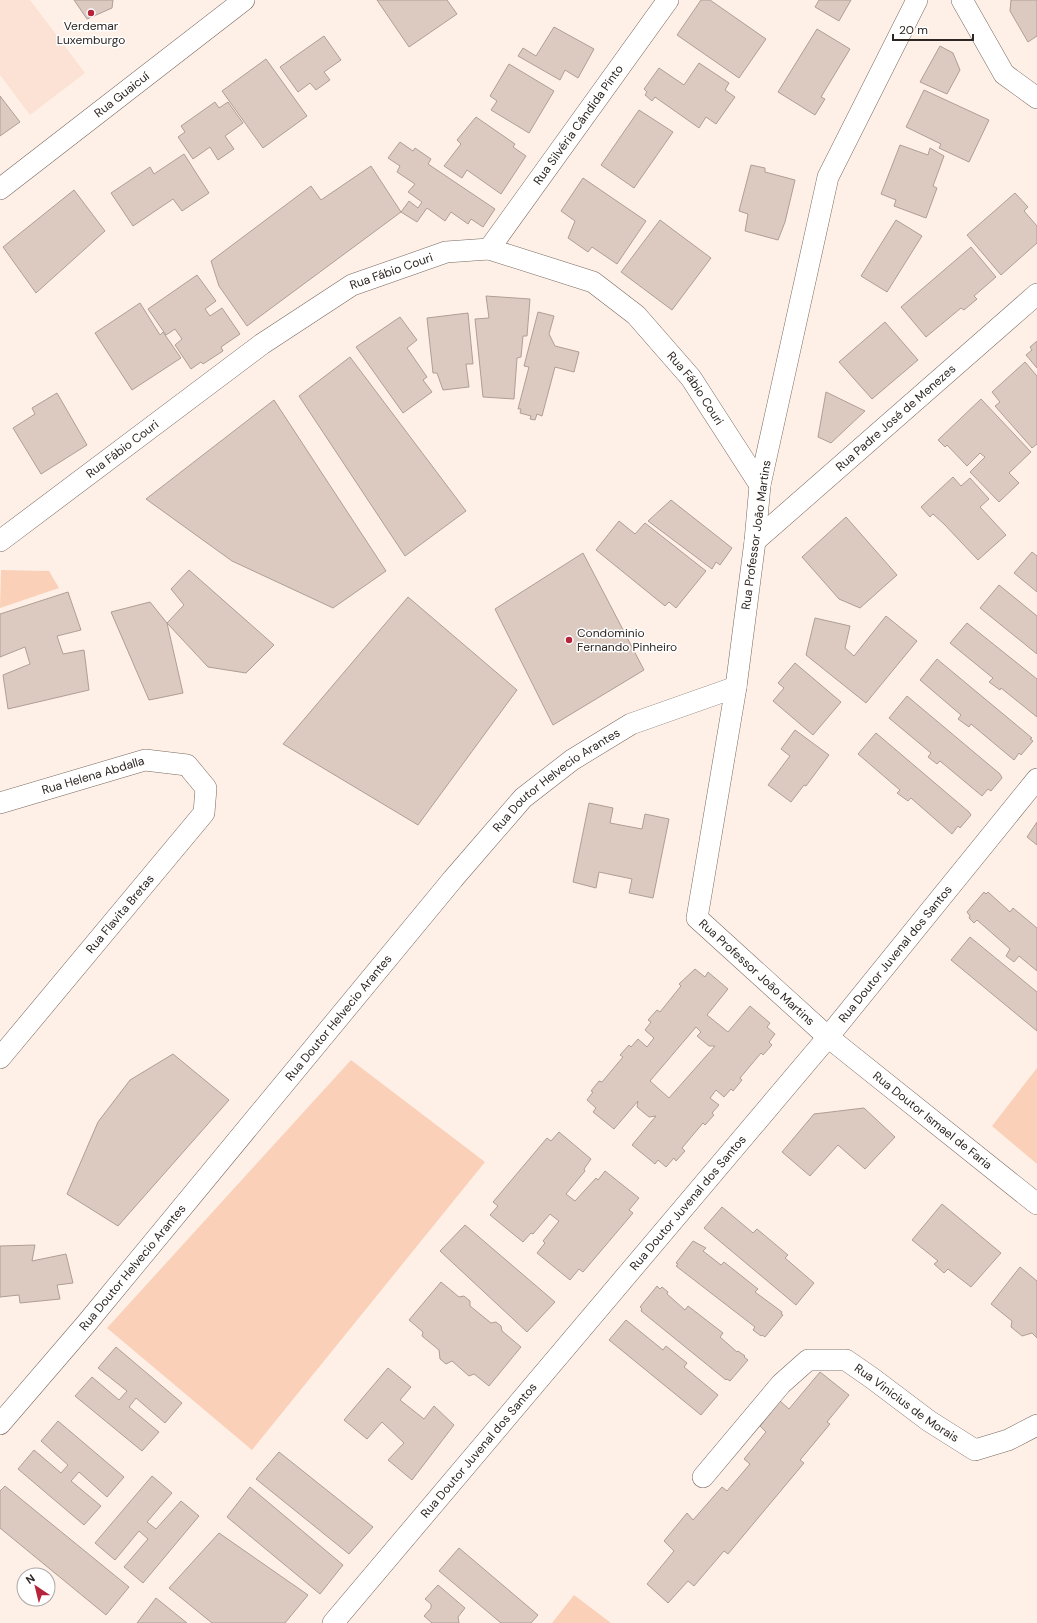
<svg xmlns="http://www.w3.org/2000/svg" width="1037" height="1623" viewBox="0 0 1037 1623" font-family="'DM Sans',sans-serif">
  <rect width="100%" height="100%" fill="#fef0e7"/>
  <path fill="#fce2d4" d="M0 0H30L85 73 30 115 0 75Z"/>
  <path fill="#fad0b8" d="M1 570 49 571 59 588 0 608Z
    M351 1060 485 1162 252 1450 107 1328Z
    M1037 1068V1164L992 1126Z
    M574 1595 611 1623H552Z"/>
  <path fill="#dccac0" stroke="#af9e94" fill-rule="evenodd" d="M74 0H113L112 8 87 19Z
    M377 0H447L457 14 409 47Z
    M701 0H710L766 39 739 78 677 35Z
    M819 0H851L839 21 815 7Z
    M1011 0H1037V36L1028 42 1010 11Z
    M554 27 594 49 578 78 565 70 560 80 518 56 523 48 536 56Z
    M817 29 850 49 821 97 825 99 815 115 778 92Z
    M324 36 341 60 324 72 330 80 316 90 310 83 298 92 280 67Z
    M940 46 953 53 960 70 947 94 920 82Z
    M266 59 307 116 263 148 222 91Z
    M699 63 729 83 725 90 735 97 716 124 706 117 699 128 655 97 652 101 645 95 647 92 644 89 659 68 684 85Z
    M509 64 554 91 529 133 491 110 497 101 490 96Z
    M924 90 989 120 969 162 939 148 941 144 906 127Z
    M0 96 20 122 0 136Z
    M215 102 219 108 228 102 243 123 225 136 234 149 218 160 210 147 193 159 178 137 185 132 181 126Z
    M639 110 673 132 634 188 601 165Z
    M476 117 515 144 513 147 526 156 501 194 467 170 462 178 444 166 461 144 457 140Z
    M400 142 413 151 415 148 431 159 428 164 495 209 483 227 471 219 468 224 451 212 445 221 427 208 417 222 401 212 409 201 418 208 422 202 408 192 415 184 397 172 400 166 388 158Z
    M900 145 928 155 930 148 944 156 933 186 937 188 926 218 894 206 896 200 881 194Z
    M184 154 209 193 182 211 173 199 133 226 111 193 150 167 154 174Z
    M751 165 765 168V172L795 180 785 222 778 240 745 231 748 214 739 211Z
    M371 166 401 212 247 326 219 286 211 261 311 186 321 200Z
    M583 178 646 221 617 264 592 247 588 252 568 238 575 221 561 211Z
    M74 190 105 231 36 293 3 247Z
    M1015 193 1028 207 1024 211 1037 226V243L1001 275 967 235Z
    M660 220 711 258 672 310 621 272Z
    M896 220 922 236 887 292 861 276Z
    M971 247 996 277 974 296 977 299 964 310 961 308 926 337 901 307Z
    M197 275 216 301 205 309 210 316 222 308 240 334 221 347 223 351 203 364 201 362 191 369 175 345 182 339 175 329 166 335 148 309Z
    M486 296 530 299 527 336H523L521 357 517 358 514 399 483 397 475 319 489 318Z
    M140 303 160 335 163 332 181 358 132 390 95 333Z
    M538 312 554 316 549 334 555 346 579 352 574 372 555 367 542 416 537 414 535 420 530 419 531 416 520 413 521 409H518L529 367 524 366Z
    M468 313 473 364H466L469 387 443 390 437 373H433L427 318Z
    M400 317 417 340 407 348 427 377 423 380 432 392 403 413 356 347Z
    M885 322 918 360 872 399 839 362Z
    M1037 341V368L1026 355 1032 350 1030 347Z
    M350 357 466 511 405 556 299 396Z
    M1025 362 1037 376V444L1032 448 995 406 1000 402 992 392Z
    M826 392 865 411 831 443 818 437Z
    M57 393 87 445 41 474 13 428 35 414 32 408Z
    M981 399 1031 452 1009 473 1019 483 999 502 970 472 985 457 980 453 967 466 947 445 945 447 938 440Z
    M274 400 386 571 333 608 232 561 146 499Z
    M953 477 961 486 970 478 989 499 980 507 1006 535 978 560 944 524 933 514 930 517 921 507Z
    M671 500 732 548 720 565 716 562 712 569 648 521Z
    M846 517 897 575 860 608 839 599 802 557Z
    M619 521 635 534 645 523 706 571 676 608 669 602 665 606 596 550Z
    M1032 552 1037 556V592L1014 573Z
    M583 553 644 670 553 725 495 609Z
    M189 570 274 645 246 673 208 667 167 623 184 605 171 589Z
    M999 585 1037 616V654L980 608Z
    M68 592 81 630 57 636 63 654 84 650 89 690 8 709 3 675 30 664 25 647 0 657V614Z
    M408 597 517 690 418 825 283 744Z
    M150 602 167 623 183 693 149 700 111 612Z
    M886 616 917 641 866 703 806 655 815 618 850 626 845 648 854 656Z
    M967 623 1037 679V717L1001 688 1000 690 989 682 993 678 950 643Z
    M937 659 1032 738 1030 739 1033 741 1021 755 1019 753 1014 760 971 724 969 727 958 719 961 715 920 680Z
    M795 663 841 702 813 735 773 701 784 688 778 683Z
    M907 696 1000 774 1002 778 991 791 988 789 982 796 940 761 937 764 928 757 931 753 889 718Z
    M795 730 829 755 806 786 804 785 791 802 768 785 790 756 781 749Z
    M876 733 969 812 971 815 960 828 958 826 952 834 911 798 908 801 897 793 900 790 858 754Z
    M589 803 613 808 610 823 642 829 645 814 669 819 653 898 629 893 632 879 599 872 596 888 573 882Z
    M1037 822V845L1027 837Z
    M984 892 986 894 988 892 1010 912 1013 908 1037 928V971L1019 956 1014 962 1006 956 1010 949 977 920 974 923 969 918 970 916 967 912Z
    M970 937 1037 992V1031L951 960Z
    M695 969 705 977 708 972 728 989 707 1015 728 1032 750 1006 770 1023 767 1027 775 1034 769 1042 772 1045 763 1055 761 1053 740 1078 742 1080 733 1091 731 1089 724 1097 716 1090 710 1098 719 1105 712 1113 714 1115 705 1125 703 1123 682 1148 685 1151 676 1161 674 1158 666 1167 658 1160 655 1164 632 1145 656 1116 649 1117 637 1107 638 1101 614 1129 593 1112 596 1108 587 1100 593 1092 591 1091 599 1081 602 1082 623 1057 620 1055 629 1045 631 1047 638 1039 647 1047 654 1038 645 1030 651 1022 648 1020 657 1010 660 1012 681 986 679 984ZM696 1027 701 1032 697 1036 709 1046H715L669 1098 650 1081Z
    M173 1054 229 1100 118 1226 67 1194 98 1122 130 1080Z
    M864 1108 895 1137 865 1169 838 1145 810 1176 782 1152 814 1114Z
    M559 1132 591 1159 584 1169 585 1171 566 1194 575 1201 596 1178 598 1180 605 1171 639 1198 629 1210 633 1213 583 1272 579 1269 570 1280 537 1253 545 1243 543 1241 559 1221 550 1214 533 1234 531 1233 523 1242 490 1215 498 1206 493 1202 547 1138 551 1141Z
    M942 1204 1001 1253 971 1287 948 1269 944 1273 934 1264 938 1261 912 1240Z
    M722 1207 753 1233 757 1229 788 1255 785 1258 814 1283 796 1305 704 1228Z
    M465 1225 555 1302 527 1332 440 1251Z
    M693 1241 706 1248 703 1251 721 1265 724 1262 758 1289 755 1292 782 1312 781 1314 783 1315 765 1337 762 1335 761 1336 753 1330 755 1327 676 1266 678 1264 676 1263Z
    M35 1245 32 1261 66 1254 73 1283 57 1285 60 1299 20 1303 19 1295 0 1297V1246Z
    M1020 1267 1037 1281V1338L1032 1333 1022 1336 1011 1327 1012 1321 991 1304Z
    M441 1282 459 1297 464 1296 470 1301V1306L491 1323 496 1322 501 1326 502 1331 521 1347 489 1386 474 1374 469 1376 452 1361 446 1364 440 1359 439 1350 422 1336 423 1332 409 1320Z
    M657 1286 660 1289 662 1287 668 1292 667 1294 685 1310 688 1306 723 1333 720 1337 737 1352 738 1351 745 1356 744 1357 748 1360 730 1381 727 1379 726 1380 641 1311 642 1309 640 1307Z
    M626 1320 663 1350 666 1346 687 1363 684 1367 718 1395 701 1415 609 1340Z
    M116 1347 182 1403 165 1423 136 1398 129 1407 159 1432 142 1451 75 1396 92 1377 119 1400 127 1391 98 1368Z
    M388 1368 411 1387 400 1400 424 1419 434 1406 454 1425 412 1480 388 1460 404 1443 382 1422 367 1439 344 1420Z
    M820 1372 849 1395 827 1422 830 1424 800 1460 804 1463 728 1554 724 1551 694 1586 688 1581 668 1603 647 1584 674 1551 664 1541 687 1513 693 1520 722 1487 727 1491 750 1464 744 1459 766 1432 760 1426 780 1401 789 1409Z
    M58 1421 124 1477 107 1497 79 1472 71 1481 101 1506 84 1525 18 1469 34 1450 61 1473 68 1465 41 1441Z
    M279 1452 373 1527 349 1554 256 1479Z
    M152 1476 172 1493 147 1522 156 1529 181 1501 199 1516 143 1583 124 1567 148 1539 139 1531 115 1560 95 1543Z
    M5 1486 129 1587 106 1615 0 1528V1491Z
    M250 1487 343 1565 320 1594 227 1517Z
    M219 1533 308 1595 285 1623H212L169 1588Z
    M459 1548 538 1615 531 1623H501L439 1571Z
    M438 1585 465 1608 458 1617 459 1623H432L424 1616 431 1608V1604L425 1599Z
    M156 1598 187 1623H137Z"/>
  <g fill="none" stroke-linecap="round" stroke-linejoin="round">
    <g stroke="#786960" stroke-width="22">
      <g id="minor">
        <path id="s1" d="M917 0 828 177 760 485 755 541 736 687 697 918 828 1037 1037 1204"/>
        <path d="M962 0 1004 74 1037 98"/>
        <path id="s2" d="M0 189 244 0"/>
        <path id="s3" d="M489 249 668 0"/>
        <path id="s4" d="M0 541 262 344 352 285 446 252 489 249 593 282 636 315 691 378 760 485"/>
        <path id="s5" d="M755 541 1037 294"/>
        <path id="s6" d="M0 803 145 760 187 765 206 788 204 813 0 1058"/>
        <path id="s7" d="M0 1424 86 1324 453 879 523 798 572 760 631 724 736 687"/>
        <path id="s8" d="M703 1477 781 1384 808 1360H846L872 1378 929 1421 975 1450 1008 1440 1037 1425"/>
        <path id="s9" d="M333 1623 828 1037 1037 779"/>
      </g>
    </g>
    <use href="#minor" stroke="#fff" stroke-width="21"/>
  </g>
  <g fill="#b6243c" stroke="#fff" stroke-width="1.5">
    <circle cx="91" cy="13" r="4"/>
    <circle cx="569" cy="640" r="4"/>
  </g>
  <g text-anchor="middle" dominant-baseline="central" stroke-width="3" stroke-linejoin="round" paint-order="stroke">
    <g font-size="12" fill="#2d2623" stroke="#fff">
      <text x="91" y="26">Verdemar<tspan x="91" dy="14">Luxemburgo</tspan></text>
      <text x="577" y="633" text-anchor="start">Condominio<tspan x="577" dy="14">Fernando Pinheiro</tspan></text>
    </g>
    <g font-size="12" fill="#2d2623" stroke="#fff">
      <text stroke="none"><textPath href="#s2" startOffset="154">Rua Guaicuí</textPath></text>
      <text stroke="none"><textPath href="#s3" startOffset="153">Rua Silvéria Cândida Pinto</textPath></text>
      <text stroke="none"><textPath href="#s4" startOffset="477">Rua Fábio Couri</textPath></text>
      <text stroke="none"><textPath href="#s4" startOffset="836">Rua Fábio Couri</textPath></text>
      <text stroke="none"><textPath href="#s5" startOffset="187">Rua Padre José de Menezes</textPath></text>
      <text stroke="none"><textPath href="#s4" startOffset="153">Rua Fábio Couri</textPath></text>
      <text transform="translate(756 535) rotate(-82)">Rua Professor João Martins</text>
      <text stroke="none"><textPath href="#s6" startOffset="97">Rua Helena Abdalla</textPath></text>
      <text stroke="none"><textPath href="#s7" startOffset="853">Rua Doutor Helvecio Arantes</textPath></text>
      <text transform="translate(120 914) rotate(-50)">Rua Flavita Bretas</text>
      <text stroke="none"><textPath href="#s9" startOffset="874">Rua Doutor Juvenal dos Santos</textPath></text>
      <text stroke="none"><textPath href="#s1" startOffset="1032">Rua Professor João Martins</textPath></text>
      <text stroke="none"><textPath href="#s7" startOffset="529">Rua Doutor Helvecio Arantes</textPath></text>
      <text stroke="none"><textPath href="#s1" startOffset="1262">Rua Doutor Ismael de Faria</textPath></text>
      <text stroke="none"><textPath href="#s9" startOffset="550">Rua Doutor Juvenal dos Santos</textPath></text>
      <text stroke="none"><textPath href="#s7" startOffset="205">Rua Doutor Helvecio Arantes</textPath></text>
      <text stroke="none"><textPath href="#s8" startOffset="270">Rua Vinicius de Morais</textPath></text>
      <text stroke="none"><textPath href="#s9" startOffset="226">Rua Doutor Juvenal dos Santos</textPath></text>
    </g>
  </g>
  <g transform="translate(36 1587) rotate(325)"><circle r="19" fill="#ffffff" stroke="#aba8a7"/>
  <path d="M0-3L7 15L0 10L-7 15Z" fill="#b6243c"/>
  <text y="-6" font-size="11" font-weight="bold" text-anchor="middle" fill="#2d2623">N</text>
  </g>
  <path d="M893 34v6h80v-6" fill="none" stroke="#2d2623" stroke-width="2"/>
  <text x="899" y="34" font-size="12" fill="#2d2623" stroke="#ffffff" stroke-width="3" paint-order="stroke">20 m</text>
</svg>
